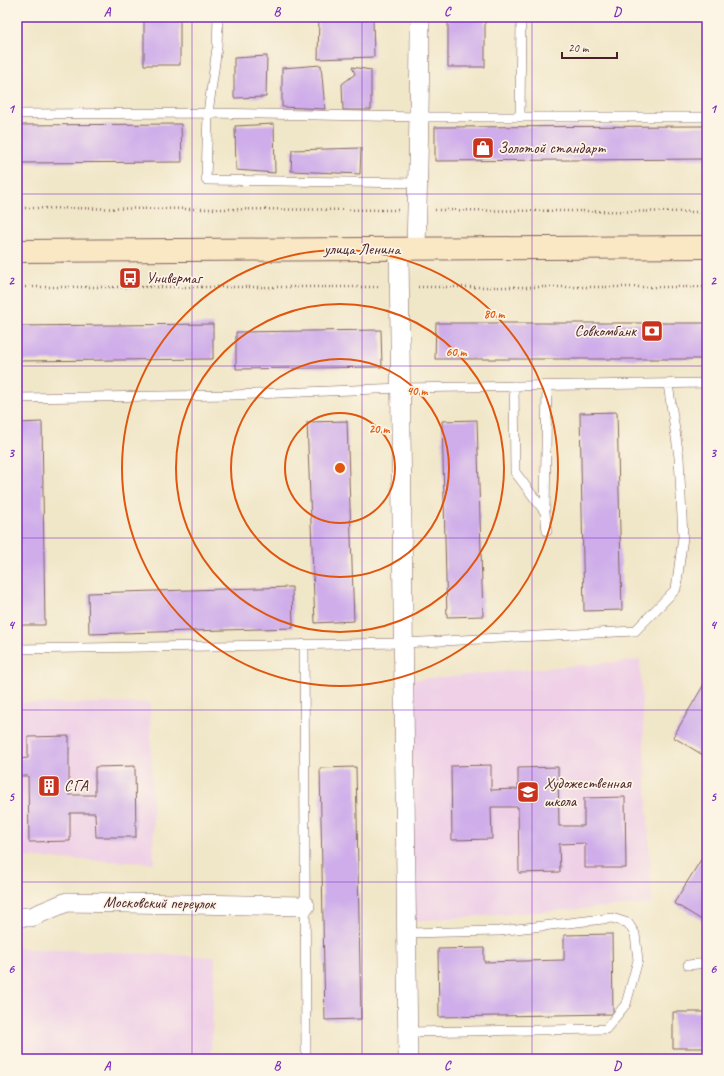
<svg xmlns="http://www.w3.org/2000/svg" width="724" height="1076" viewBox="0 0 724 1076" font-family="Caveat,sans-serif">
  <rect width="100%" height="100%" fill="#fcf5e5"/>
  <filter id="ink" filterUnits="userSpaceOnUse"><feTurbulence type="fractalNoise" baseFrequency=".025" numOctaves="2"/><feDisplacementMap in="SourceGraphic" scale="8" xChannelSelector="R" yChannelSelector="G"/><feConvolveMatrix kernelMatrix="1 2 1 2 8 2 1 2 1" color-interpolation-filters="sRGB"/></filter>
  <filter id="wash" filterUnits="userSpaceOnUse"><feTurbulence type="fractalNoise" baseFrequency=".012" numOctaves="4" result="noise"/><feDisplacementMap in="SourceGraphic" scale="16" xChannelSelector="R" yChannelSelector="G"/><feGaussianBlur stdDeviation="0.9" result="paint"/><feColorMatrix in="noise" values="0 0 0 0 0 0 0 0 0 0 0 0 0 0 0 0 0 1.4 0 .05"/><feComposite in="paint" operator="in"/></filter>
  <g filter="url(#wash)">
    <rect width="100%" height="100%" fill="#f0e6c8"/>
    <path fill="#efd0e7" d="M640 660 652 904 412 921 408 680Z
      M17 703H150L154 863 17 857Z
      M17 948 215 957 211 1059H17Z"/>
    <g id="blocks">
      <path fill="#cfadea" d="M144 17H180V65H144Z
        M319 17H373L374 57 318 59Z
        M448 17H485V67H448Z
        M267 56 266 97 234 98V58Z
        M321 65 325 109 282 107V68Z
        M352 67 371 70V110H343L342 84 355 74Z
        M181 124 182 162 17 163V125Z
        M274 124 275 173 236 170 235 126Z
        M707 126V159L435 161V127Z
        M361 148 360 174 291 171 292 150Z
        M436 323H707V359H435Z
        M213 324V359L17 361V326Z
        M381 330 382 367 236 369V332Z
        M617 412 622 610 584 611 580 413Z
        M477 420 483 616 447 617 442 421Z
        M347 421 354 621 315 623 307 422Z
        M42 422 45 625H17V423Z
        M292 587 293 628 89 634 88 593Z
        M707 679V748L703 755 673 737Z
        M69 736V795H95V767L135 766 136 837H96L95 813H70V841L29 842 28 776H17V759L28 758V737Z
        M491 765V790L518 789V768L558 767 559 826H584V798L625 797 626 868H585V843L559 844 560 872 519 873 518 807H491L492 839 452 840 451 766Z
        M356 767 361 1019 325 1020 320 768Z
        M707 850V919L705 922 674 903Z
        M612 934 613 1014 439 1017 438 949 484 948V962L564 960V935Z
        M673 1012H707V1048H673Z"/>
    </g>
  </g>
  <g filter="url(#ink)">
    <use href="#blocks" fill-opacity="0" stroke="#846562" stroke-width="1"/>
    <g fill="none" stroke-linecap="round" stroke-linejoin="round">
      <g stroke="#846562" stroke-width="10">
        <path id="service" d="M218 17 217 48 208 113 206 180 417 183
          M17 114 208 113 420 117H520L521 17
          M520 117H707
          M514 386 515 472 545 512 547 531
          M17 398 233 395 401 388 707 383
          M545 512 547 385
          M304 644 306 1059
          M17 649 403 643 635 631 676 589 683 537 679 457 668 384
          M406 933 499 931 612 918 628 923 635 934 638 960 626 1004 606 1029 407 1032
          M688 965 707 963"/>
      </g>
      <g stroke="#846562" stroke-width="20">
        <path id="minor" d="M416 248C418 171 420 94 420 17
          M399 249 408 1059
          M17 917H31L67 902 305 906"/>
      </g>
      <g stroke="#846562" stroke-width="24">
        <path id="secondary" d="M17 251 707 247"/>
      </g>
      <path stroke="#846562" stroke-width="2.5" stroke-dasharray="1 3" stroke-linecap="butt" d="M17 208 398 210
        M435 210 707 212
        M17 287H381
        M418 287H707"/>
      <use href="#service" stroke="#fff" stroke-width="9"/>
      <use href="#minor" stroke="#fff" stroke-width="19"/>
      <use href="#secondary" stroke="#fae7c3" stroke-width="22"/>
    </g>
  </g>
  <path fill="none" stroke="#7b2cbf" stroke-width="1" stroke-opacity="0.55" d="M192 17V1059M362 17V1059M532 17V1059M17 194H707M17 366H707M17 538H707M17 710H707M17 882H707"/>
  <g fill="none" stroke="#e0560e" stroke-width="2">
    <circle cx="340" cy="468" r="55"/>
    <circle cx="340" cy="468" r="109"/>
    <circle cx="340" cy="468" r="164"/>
    <circle cx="340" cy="468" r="218"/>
  </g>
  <defs>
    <g id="shop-square" transform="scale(1.15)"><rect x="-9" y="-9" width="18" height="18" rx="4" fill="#c8321e" stroke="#fcf5e5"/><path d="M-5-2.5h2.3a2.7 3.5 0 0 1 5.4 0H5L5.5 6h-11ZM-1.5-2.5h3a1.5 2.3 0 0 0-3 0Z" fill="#fff"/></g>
    <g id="bus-square" transform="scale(1.15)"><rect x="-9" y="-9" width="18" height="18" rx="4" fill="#c8321e" stroke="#fcf5e5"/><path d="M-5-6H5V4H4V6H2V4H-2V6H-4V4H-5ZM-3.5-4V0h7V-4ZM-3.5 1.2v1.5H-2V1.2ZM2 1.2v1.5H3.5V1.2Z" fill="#fff"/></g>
    <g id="bank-square" transform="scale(1.15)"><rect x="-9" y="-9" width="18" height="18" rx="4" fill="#c8321e" stroke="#fcf5e5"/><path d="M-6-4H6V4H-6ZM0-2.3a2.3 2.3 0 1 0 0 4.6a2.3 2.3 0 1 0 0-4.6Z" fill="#fff"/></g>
    <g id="building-square" transform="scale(1.15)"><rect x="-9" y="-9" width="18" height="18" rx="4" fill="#c8321e" stroke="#fcf5e5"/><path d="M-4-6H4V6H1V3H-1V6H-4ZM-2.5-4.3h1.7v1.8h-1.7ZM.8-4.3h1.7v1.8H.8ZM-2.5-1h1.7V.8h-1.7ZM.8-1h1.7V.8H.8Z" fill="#fff"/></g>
    <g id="university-square" transform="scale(1.15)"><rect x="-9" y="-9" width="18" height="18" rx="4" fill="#c8321e" stroke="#fcf5e5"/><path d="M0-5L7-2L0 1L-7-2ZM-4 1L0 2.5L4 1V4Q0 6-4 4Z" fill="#fff"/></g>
  </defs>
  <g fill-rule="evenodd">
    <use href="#shop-square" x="483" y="148"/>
    <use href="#bus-square" x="130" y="278"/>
    <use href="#bank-square" x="652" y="331"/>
    <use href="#building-square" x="49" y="786"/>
    <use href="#university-square" x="528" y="792"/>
  </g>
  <g text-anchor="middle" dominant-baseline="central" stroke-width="3.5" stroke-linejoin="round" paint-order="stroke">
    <g font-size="16" fill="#4a1f2b" stroke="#fcf5e5" text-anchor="start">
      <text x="498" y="148">Золотой стандарт</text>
      <text x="146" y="278">Универмаг</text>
      <text x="636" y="331" text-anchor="end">Совкомбанк</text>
      <text x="544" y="783">Художественная<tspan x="544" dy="18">школа</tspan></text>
      <text x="64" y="786">СГА</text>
    </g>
    <g font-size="16" fill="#4a1f2b" stroke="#fcf5e5">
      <text x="362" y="249">улица Ленина</text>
      <text transform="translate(159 903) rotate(1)">Московский переулок</text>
    </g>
  </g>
  <circle cx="340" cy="468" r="6" fill="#e0560e" stroke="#fcf5e5" stroke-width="2"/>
  <g font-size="12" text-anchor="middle" font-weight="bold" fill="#e0560e" stroke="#fcf5e5" stroke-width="3.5" stroke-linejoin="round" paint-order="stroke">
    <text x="494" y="318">80 m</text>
    <text x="456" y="356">60 m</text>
    <text x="417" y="395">40 m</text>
    <text x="379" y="433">20 m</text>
  </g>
  <rect width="724" height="1076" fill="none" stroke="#fcf5e5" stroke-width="44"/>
  <path d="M562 52v6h55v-6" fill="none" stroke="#4a1f2b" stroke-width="2"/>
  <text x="568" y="52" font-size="12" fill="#4a1f2b" stroke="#fcf5e5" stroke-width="3" paint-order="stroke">20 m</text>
  <rect x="22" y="22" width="680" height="1032" fill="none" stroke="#7b2cbf" stroke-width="1.5"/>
  <g font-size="13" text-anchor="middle" font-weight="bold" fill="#7b2cbf">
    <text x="107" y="16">A</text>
    <text x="277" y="16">B</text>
    <text x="447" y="16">C</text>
    <text x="617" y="16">D</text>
    <text x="11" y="113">1</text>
    <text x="713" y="113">1</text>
    <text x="11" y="285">2</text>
    <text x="713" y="285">2</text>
    <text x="11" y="457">3</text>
    <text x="713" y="457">3</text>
    <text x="11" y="629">4</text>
    <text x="713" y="629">4</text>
    <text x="11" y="801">5</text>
    <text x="713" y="801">5</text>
    <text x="11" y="973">6</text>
    <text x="713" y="973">6</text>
    <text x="107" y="1070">A</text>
    <text x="277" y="1070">B</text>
    <text x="447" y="1070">C</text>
    <text x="617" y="1070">D</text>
  </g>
</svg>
